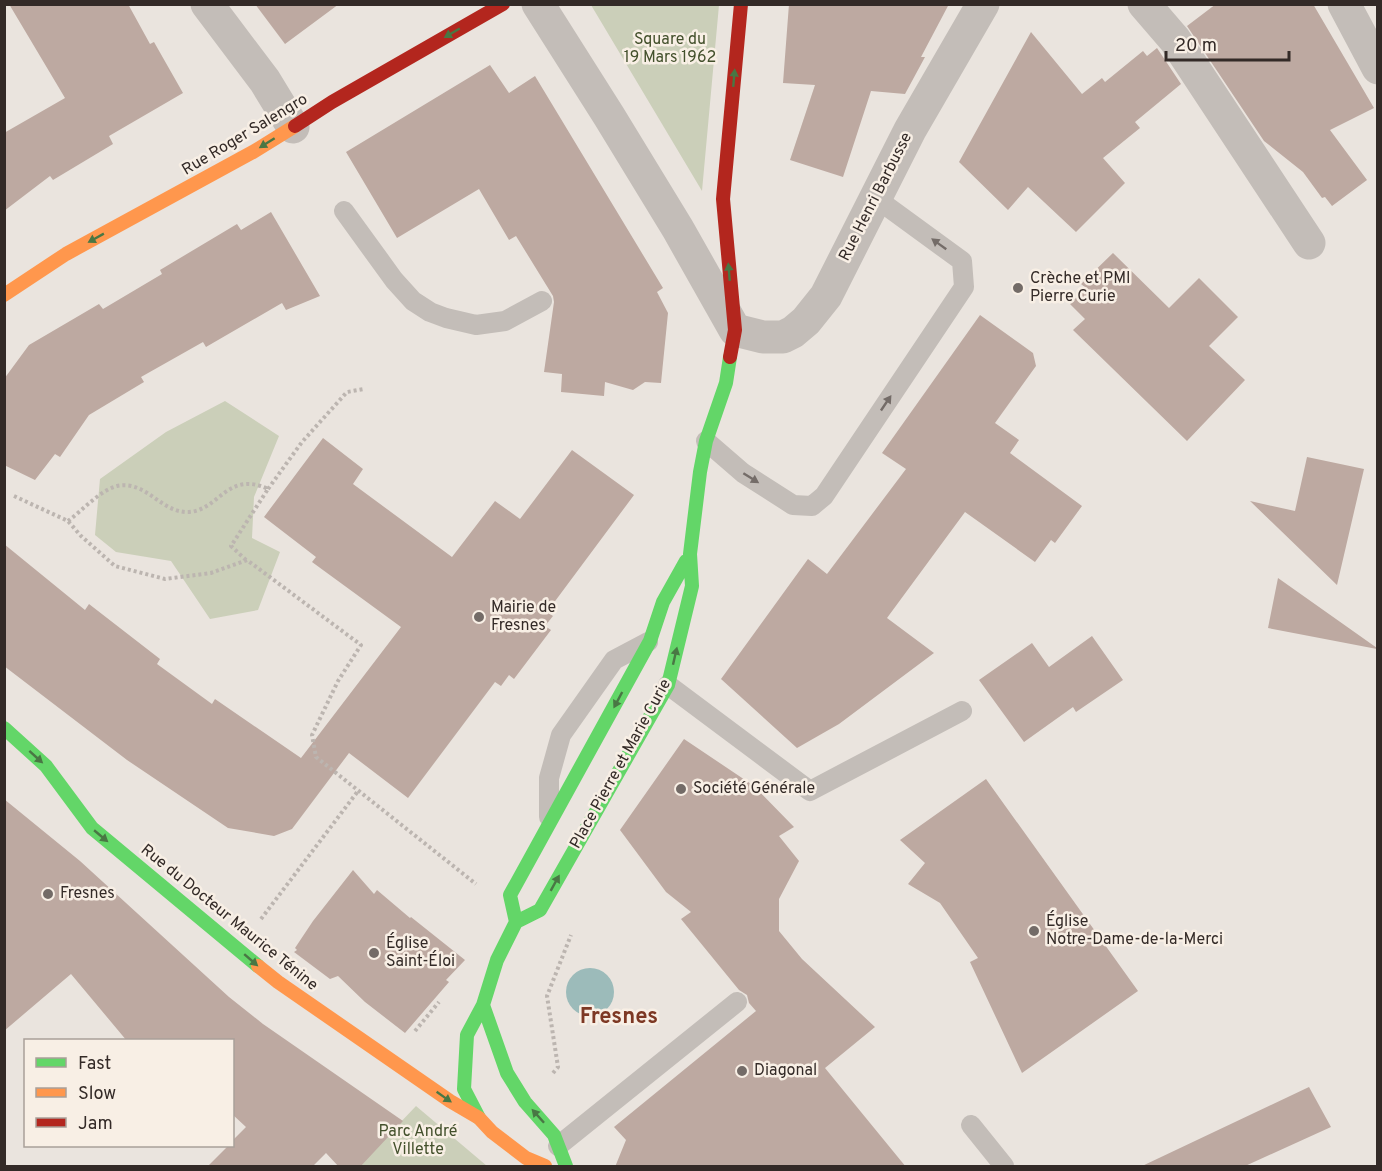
<svg xmlns="http://www.w3.org/2000/svg" width="1382" height="1171" viewBox="0 0 1382 1171" font-family="Overpass,sans-serif">
  <rect width="100%" height="100%" fill="#eae4de"/>
  <path fill="#cbcfb9" d="M591 5H719L702 191Z
    M225 401 279 436 254 497 252 538 280 552 258 610 210 619 171 561 116 552 95 535 100 479 166 432Z
    M416 1106 487 1166H359Z"/>
  <path fill="#9cbbba" d="M566 992a24 24 0 1 1 48 0a24 24 0 1 1-48 0Z"/>
  <path fill="#bda9a1" d="M9 4H128L150 44 154 42 183 93 109 136 113 144 53 180 50 176 4 211V133L65 98Z
    M255 4H339L285 44Z
    M789 4H949L921 57H925L905 94 871 91 843 177 790 160 815 85 783 83Z
    M1216 4H1313L1374 108 1330 130 1367 180 1332 206 1325 197 1322 198 1303 172 1264 141 1187 26Z
    M1031 32 1082 94 1102 78 1105 82 1143 51 1147 56 1157 48 1181 84 1135 122 1140 128 1103 158 1125 183 1076 232 1028 187 1008 210 959 162Z
    M490 65 509 93 535 76 663 288 657 292 668 313 661 383 645 382 633 390 605 382 604 396 561 392 562 374 544 372 554 302 553 296 516 236 509 240 479 189 397 238 346 152Z
    M271 212 320 296 286 310 282 303 206 347 203 342 141 377 144 382 89 415 60 457 55 454 35 480 4 465V379L29 345 99 304 103 309 162 274 160 270 237 224 241 230Z
    M1113 253 1169 308 1199 278 1238 317 1209 346 1245 380 1187 441 1073 330 1085 319 1070 304 1086 288 1081 284Z
    M980 315 1033 353 1036 366 995 423 1019 440 1010 453 1082 506 1055 543 1051 540 1035 562 965 512 887 618 934 653 839 724 797 748 721 679 808 559 827 574 906 469 882 453Z
    M323 438 363 469 353 484 452 557 495 501 520 519 572 450 634 495 547 612 553 616 545 626 551 630 514 679 509 675 501 686 495 682 408 798 349 753 292 829 274 836 228 828 127 760 4 666V544L85 610 89 604 160 659 157 664 212 704 215 699 301 758 401 627 312 562 316 557 264 517Z
    M1307 457 1364 469 1337 585 1250 501 1295 511Z
    M1278 578 1377 648V649L1268 628Z
    M1092 636 1123 680 1076 712 1073 707 1024 742 979 680 1032 643 1049 667Z
    M684 739 754 786 794 827 779 836 799 861 779 899V931L802 959 875 1027 825 1068 906 1167H615L626 1140 614 1127 756 1011 749 1003 747 995 739 990 681 919 691 912 666 892 620 830Z
    M986 779 1138 991 1022 1073 970 962 978 958 940 903 908 884 925 863 900 840Z
    M4 799 80 861 229 997 263 1024 403 1121 360 1167H339L326 1153 312 1167H207L228 1146H232V1141L246 1127 232 1114V1041H127L71 974 4 1031Z
    M353 870 374 894 377 890 410 918 411 917 465 960 446 980 449 982 405 1033 365 1002 338 976 330 979 294 952 297 950 295 948 313 921Z
    M1309 1087 1331 1127 1243 1167H1140Z"/>
  <g fill="none" stroke-linecap="round" stroke-linejoin="round">
    <path stroke="#bcb5b0" stroke-width="4" stroke-dasharray="3 3" stroke-linecap="butt" d="M268 489 302 442 347 392 364 389
      M14 496 68 521 81 536 115 566 165 579 211 573 247 560 361 645 338 681 312 735 316 757 476 884
      M68 521C83 510 99 491 117 486 147 480 160 513 189 512 219 510 228 470 268 489L231 546 246 560
      M261 919 358 791
      M415 1031 439 1002
      M553 1073 558 1067 547 996 571 935"/>
    <path stroke="#c3bdb8" stroke-width="20" d="M344 211 394 280 413 301 430 312 446 318 476 325 505 321 542 301
      M706 441 743 473 793 505 812 506 824 496 964 287 962 261 877 199
      M668 685 810 791 962 711
      M549 817V778L561 735 614 660 648 642
      M971 1125 1004 1166
      M558 1146 737 1002"/>
    <path stroke="#c3bdb8" stroke-width="33" d="M207 4 265 81 293 127
      M538 4 609 116 678 229 735 330 763 337H783L793 332 806 321 826 296 910 130 983 4
      M1144 4 1175 40 1309 243
      M1344 4 1378 68"/>
    <path stroke="#63d668" stroke-width="14" d="M4 728 46 766 92 828 258 966
      M516 922 540 910 668 685 692 586 690 554 700 472 706 441 726 383 730 357
      M516 922 510 895 650 641 663 602 686 561
      M483 1005 507 1073 525 1102 554 1135 566 1166
      M479 1118 464 1089 467 1035 483 1005 497 960 516 922"/>
    <path stroke="#ff974d" stroke-width="14" d="M4 295 66 254 253 152 295 126
      M258 966 278 982 450 1101 479 1118 492 1132 526 1158 545 1166"/>
    <path stroke="#b3261e" stroke-width="14" d="M295 126 332 102 503 4
      M730 357 735 330 723 199 741 4"/>
  </g>
  <defs><path id="oneway-solid" d="M-6-.8H1V-3.2L6.5 0L1 3.2V.8H-6Z" transform="scale(1.5)"/></defs>
  <g fill="#497744">
    <use href="#oneway-solid" transform="translate(452 33) rotate(150)"/>
    <use href="#oneway-solid" transform="translate(734 78) rotate(-85)"/>
    <use href="#oneway-solid" transform="translate(267 143) rotate(148)"/>
    <use href="#oneway-solid" transform="translate(96 238) rotate(151)"/>
    <use href="#oneway-solid" transform="translate(729 272) rotate(-95)"/>
    <use href="#oneway-solid" transform="translate(675 656) rotate(-77)"/>
    <use href="#oneway-solid" transform="translate(618 700) rotate(118)"/>
    <use href="#oneway-solid" transform="translate(36 757) rotate(42)"/>
    <use href="#oneway-solid" transform="translate(101 836) rotate(40)"/>
    <use href="#oneway-solid" transform="translate(555 883) rotate(-61)"/>
    <use href="#oneway-solid" transform="translate(251 960) rotate(41)"/>
    <use href="#oneway-solid" transform="translate(444 1097) rotate(35)"/>
    <use href="#oneway-solid" transform="translate(538 1116) rotate(-132)"/>
  </g>
  <g fill="#746c68">
    <use href="#oneway-solid" transform="translate(939 244) rotate(-144)"/>
    <use href="#oneway-solid" transform="translate(886 403) rotate(-56)"/>
    <use href="#oneway-solid" transform="translate(751 478) rotate(32)"/>
  </g>
  <g fill="#736b67" stroke="#f8efe5" stroke-width="2">
    <circle cx="1018" cy="288" r="6"/>
    <circle cx="479" cy="617" r="6"/>
    <circle cx="681" cy="789" r="6"/>
    <circle cx="48" cy="894" r="6"/>
    <circle cx="1034" cy="931" r="6"/>
    <circle cx="374" cy="953" r="6"/>
    <circle cx="742" cy="1071" r="6"/>
  </g>
  <g text-anchor="middle" dominant-baseline="central" stroke-width="5" stroke-linejoin="round" paint-order="stroke">
    <g font-size="16" fill="#43502c" stroke="#f8efe5">
      <text x="670" y="40">Square du<tspan x="670" dy="18">19 Mars 1962</tspan></text>
      <text x="418" y="1132">Parc André<tspan x="418" dy="18">Villette</tspan></text>
    </g>
    <g font-size="16" fill="#332a27" stroke="#f8efe5">
      <text transform="translate(245 135) rotate(-31)">Rue Roger Salengro</text>
      <text transform="translate(876 197) rotate(-63)">Rue Henri Barbusse</text>
      <text transform="translate(621 764) rotate(-61)">Place Pierre et Marie Curie</text>
      <text transform="translate(229 918) rotate(39)">Rue du Docteur Maurice Ténine</text>
    </g>
    <g font-size="16" fill="#332a27" stroke="#f8efe5" text-anchor="start">
      <text x="1030" y="279">Crèche et PMI<tspan x="1030" dy="18">Pierre Curie</tspan></text>
      <text x="491" y="608">Mairie de<tspan x="491" dy="18">Fresnes</tspan></text>
      <text x="693" y="789">Société Générale</text>
      <text x="60" y="894">Fresnes</text>
      <text x="1046" y="922">Église<tspan x="1046" dy="18">Notre-Dame-de-la-Merci</tspan></text>
      <text x="386" y="944">Église<tspan x="386" dy="18">Saint-Éloi</tspan></text>
      <text x="754" y="1071">Diagonal</text>
    </g>
    <g font-size="22" font-weight="bold" fill="#7d3824" stroke="#f8efe5">
      <text x="619" y="1017">Fresnes</text>
    </g>
  </g>
  <rect width="1382" height="1171" fill="none" stroke="#332a27" stroke-width="12"/>
  <rect x="24" y="1039" width="210" height="108" fill="#f8efe5" stroke="#a9a099" stroke-width="1.5"/>
  <rect x="36" y="1058" width="30" height="9" fill="#63d668" stroke="#a9a099" stroke-width="1.5"/>
  <text x="78" y="1069" font-size="18" fill="#332a27">Fast</text>
  <rect x="36" y="1088" width="30" height="9" fill="#ff974d" stroke="#a9a099" stroke-width="1.5"/>
  <text x="78" y="1099" font-size="18" fill="#332a27">Slow</text>
  <rect x="36" y="1118" width="30" height="9" fill="#b3261e" stroke="#a9a099" stroke-width="1.5"/>
  <text x="78" y="1129" font-size="18" fill="#332a27">Jam</text>
  <path d="M1166 51v9h123v-9" fill="none" stroke="#332a27" stroke-width="3"/>
  <text x="1175" y="51" font-size="18" fill="#332a27" stroke="#f8efe5" stroke-width="4.5" paint-order="stroke">20 m</text>
</svg>
